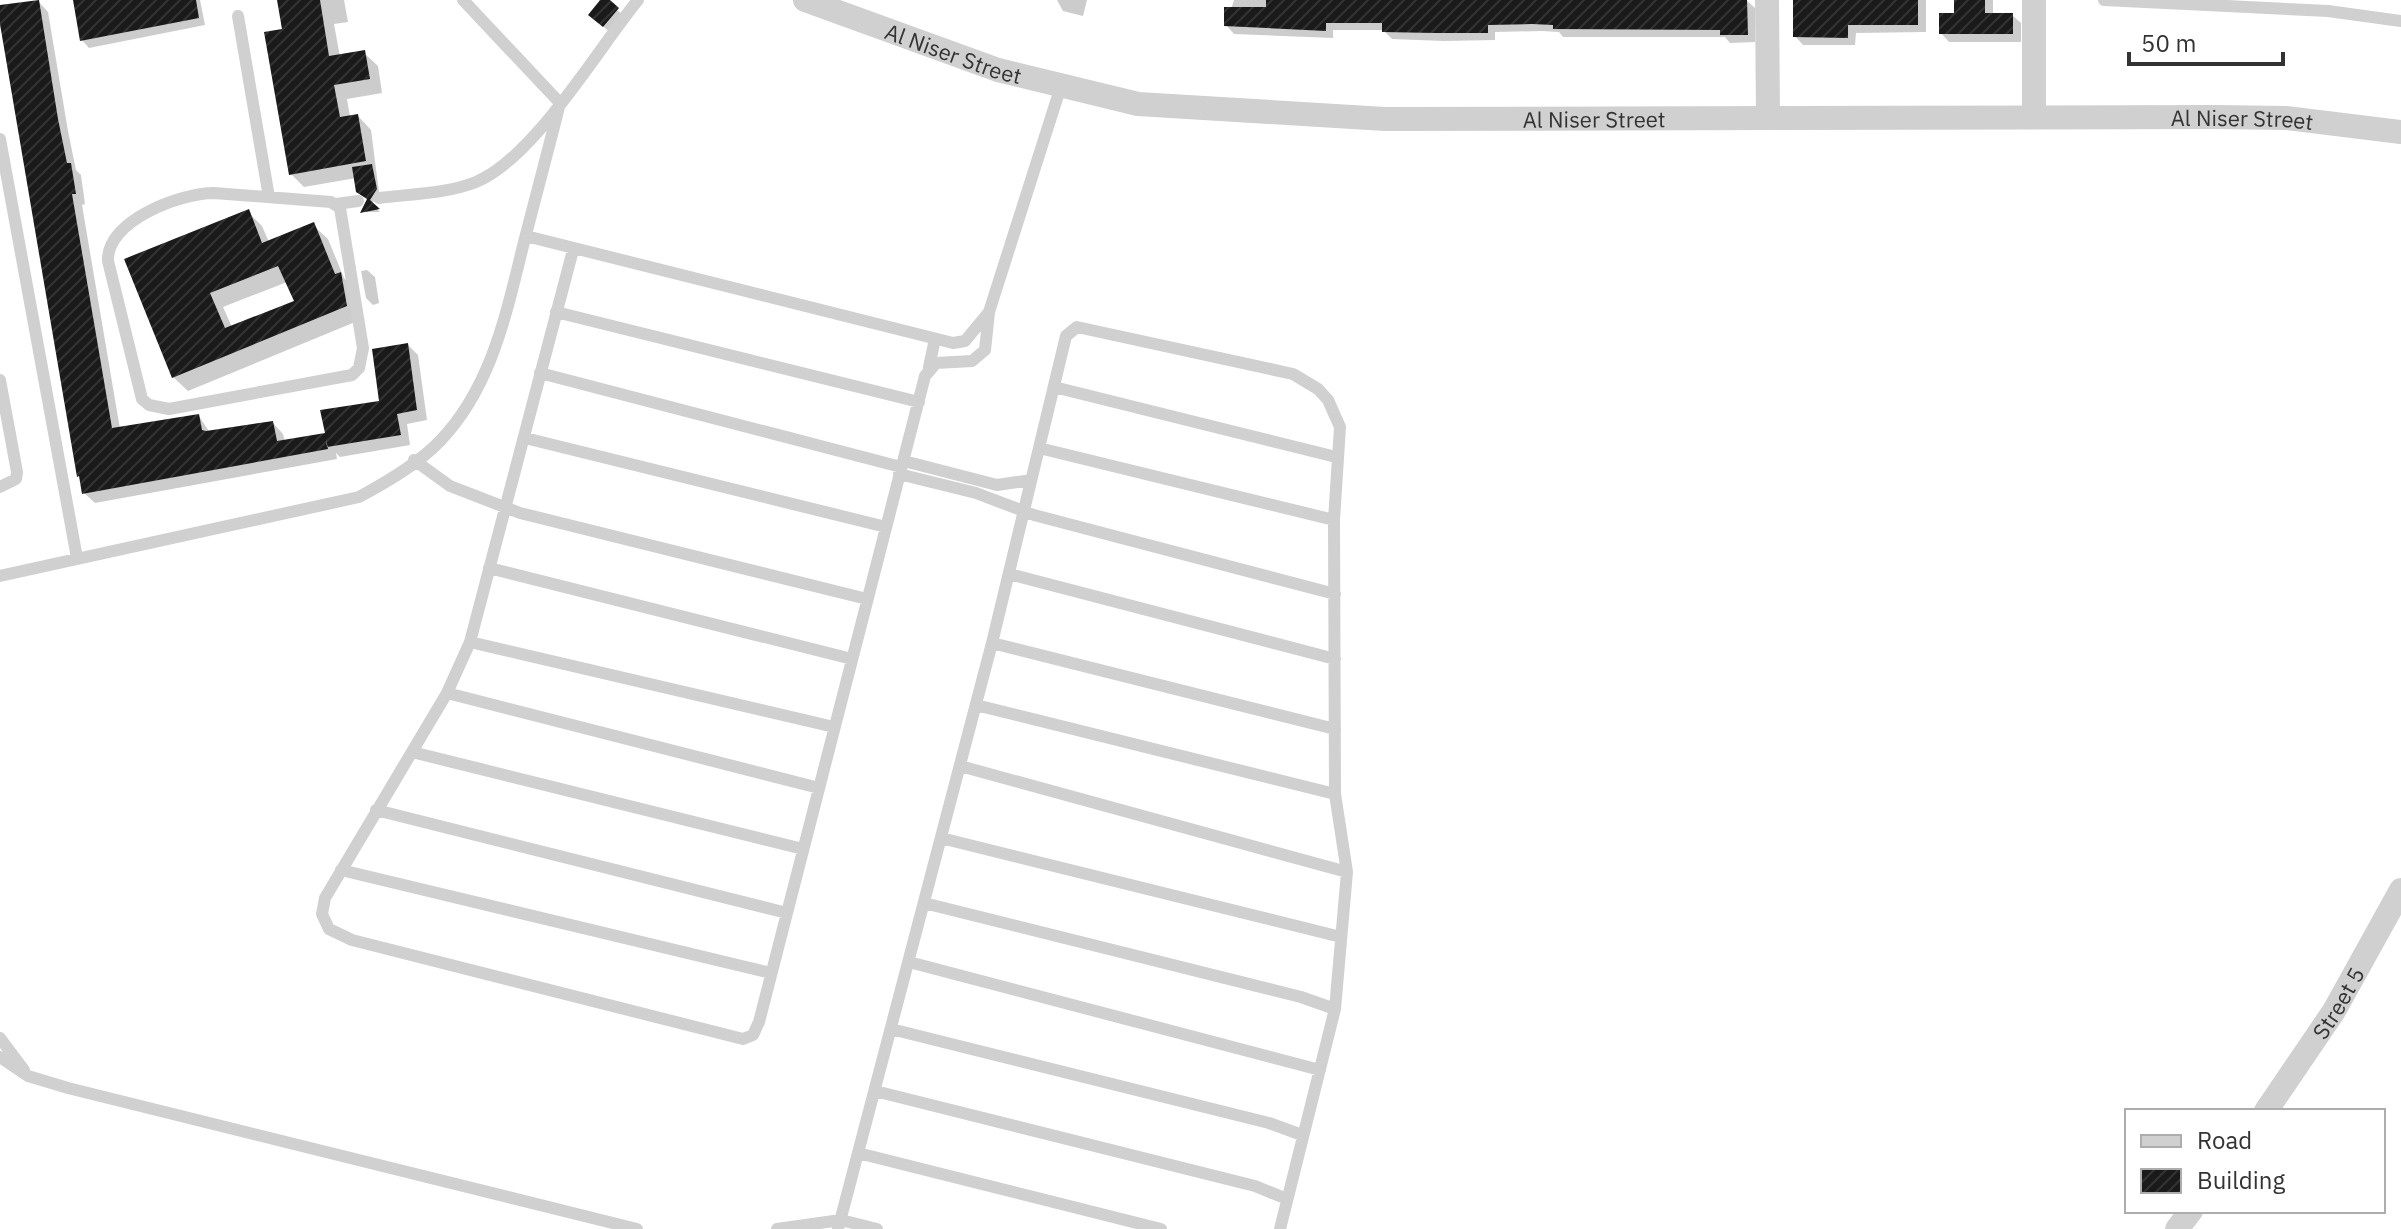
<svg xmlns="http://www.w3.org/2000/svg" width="2401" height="1229" viewBox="0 0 2401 1229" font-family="'IBM Plex Sans',sans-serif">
  <defs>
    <pattern id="building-hatch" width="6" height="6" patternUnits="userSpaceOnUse" patternTransform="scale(2)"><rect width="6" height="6" fill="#1a1a1a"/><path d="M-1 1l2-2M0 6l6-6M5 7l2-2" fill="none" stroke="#333"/></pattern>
  </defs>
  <rect width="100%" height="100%" fill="#fff"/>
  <path fill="#0003" fill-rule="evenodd" d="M75 0H200L205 25 89 48 82 40Z
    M280 0H344L348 22 334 24 340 57 364 53 378 66 382 93 347 99 350 117 358 116 371 130 379 192 372 204 380 212H363L369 199 356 178 304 187 291 174Z
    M603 0 625 16 611 33 598 22Z
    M1057 0H1087L1083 16 1063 11Z
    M1234 0H1746L1755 8V42L1730 43 1725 37H1563L1559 32 1542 31 1495 32V40L1444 41 1392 39 1383 30H1333V38L1234 34 1226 25Z
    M1795 0H1926V32L1856 33 1855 45H1803L1795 36Z
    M1955 0H1993V15H2012L2021 23V42H1949L1941 33 1956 15Z
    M38 1 48 12 68 131 76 170 81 175 85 204 82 205 120 429 199 416 210 433 273 423 283 434 285 442 327 435 382 402 408 345 418 355 427 420 407 424 410 445 340 457 336 453 337 459 95 503 84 493 0 24V7Z
    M248 212 262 226 269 242 313 225 328 239 344 278 355 289 360 320 188 391 173 377 126 260ZM287 282 296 302 232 327 223 307Z
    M367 270 375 277 379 303 373 305 366 298 361 271Z"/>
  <path fill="url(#building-hatch)" fill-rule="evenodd" d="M39 0 58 119 67 163H71L76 194H72L112 428 199 414 202 430 206 431 273 421 277 441 325 433 320 410 379 401 372 349 408 343 417 410 397 414 401 435 327 447 326 439 328 449 82 494 79 476 77 477 0 24V5Z
    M73 0H196L199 18 80 41Z
    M277 0H320L329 56 365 50 370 79 334 85 340 117 358 114 366 161 289 175 264 32 282 29Z
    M600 0H610L619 8 603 27 588 15Z
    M1266 0H1747L1748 35H1720V30L1553 29V25L1532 24 1488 25V33H1435L1382 32V23H1326V31L1224 26V7H1266Z
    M1793 0H1918V25H1848V38L1793 37Z
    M1954 0H1985V13H2013V34H1939V13H1954Z
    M372 164 377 189 370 200 380 209 360 213 367 199 356 192 352 167Z
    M249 209 262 243 314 222 335 274 341 272 347 306 172 378 124 259ZM278 266 294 301 225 328 210 293Z"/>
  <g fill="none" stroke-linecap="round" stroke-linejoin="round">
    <path stroke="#d0d0d0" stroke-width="12" d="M2104 0 2328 11 2401 21
      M238 16 269 197
      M0 139 77 558
      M214 193 331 202 340 208 363 348 359 368 352 375 169 409 149 405 142 399 108 261C106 221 180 193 214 193Z
      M379 198C410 194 446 194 476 182 534 158 597 50 638 0
      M336 204 358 201
      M526 236 953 343 965 341 989 312
      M573 250 470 642 447 693 325 898 322 914 329 929 352 940 743 1039 753 1035 759 1022 925 376 936 363 972 361 985 350 989 312 1061 86
      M556 312 919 402
      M929 367 935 339
      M540 373 901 467
      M0 380 17 472 16 479 0 487
      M1054 387 1336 457
      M525 438 886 527
      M1039 448 1334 520
      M414 460 450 486 520 513 867 599
      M904 461 997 485 1031 480
      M899 474 976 493 1034 515 1335 594
      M489 568 852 659
      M1009 574 1335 659
      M0 576 359 497C387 482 418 464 440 441 491 388 506 315 523 246 535 199 548 151 560 103L463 0
      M470 642 834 727
      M992 643 1335 729
      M447 693 819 788
      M976 705 1335 794
      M412 752 803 849
      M960 766 1347 872
      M376 810 787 913
      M941 838 1341 937
      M341 870 771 973
      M924 903 1301 997 1335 1009
      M909 962 1320 1070
      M891 1029 1269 1123 1302 1135
      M0 1038 24 1070
      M0 1057 28 1076 68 1088 637 1229
      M875 1091 1255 1186 1287 1199
      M858 1153 1161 1229
      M777 1229 841 1220 877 1229
      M838 1229 992 643 1066 336 1077 327 1293 374 1318 389 1328 400 1340 427 1334 520 1335 794 1347 872 1335 1009 1280 1229"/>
    <g stroke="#d0d0d0" stroke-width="24">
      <path id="s1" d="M805 0 998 70 1138 104 1385 119 2216 117 2286 118 2401 132"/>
      <path d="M1767 0 1768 117"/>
      <path d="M2034 115V0"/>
      <path id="s2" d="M2266 1111 2334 1011 2401 890"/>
      <path d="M2177 1229 2191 1211"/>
    </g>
  </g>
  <g text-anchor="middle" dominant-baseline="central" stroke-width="8" stroke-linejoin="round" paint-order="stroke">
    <g font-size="22" fill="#333" stroke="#fff">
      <text stroke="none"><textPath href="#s1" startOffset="158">Al Niser Street</textPath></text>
      <text stroke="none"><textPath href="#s1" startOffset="806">Al Niser Street</textPath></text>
      <text stroke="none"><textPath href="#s1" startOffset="1454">Al Niser Street</textPath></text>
      <text stroke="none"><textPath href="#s2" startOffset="130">Street 5</textPath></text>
    </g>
  </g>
  <rect x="2125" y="1109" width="260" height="104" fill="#ffffff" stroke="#adadad" stroke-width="2"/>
  <rect x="2141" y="1135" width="40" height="12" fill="#d0d0d0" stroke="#adadad" stroke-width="2"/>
  <text x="2197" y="1149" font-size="24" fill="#333333">Road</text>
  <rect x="2141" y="1169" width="40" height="24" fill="url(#building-hatch)" stroke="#adadad" stroke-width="2"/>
  <text x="2197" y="1189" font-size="24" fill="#333333">Building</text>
  <path d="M2129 52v12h154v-12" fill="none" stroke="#333333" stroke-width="4"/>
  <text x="2141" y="52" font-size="24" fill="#333333" stroke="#ffffff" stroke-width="6" paint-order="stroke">50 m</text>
</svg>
